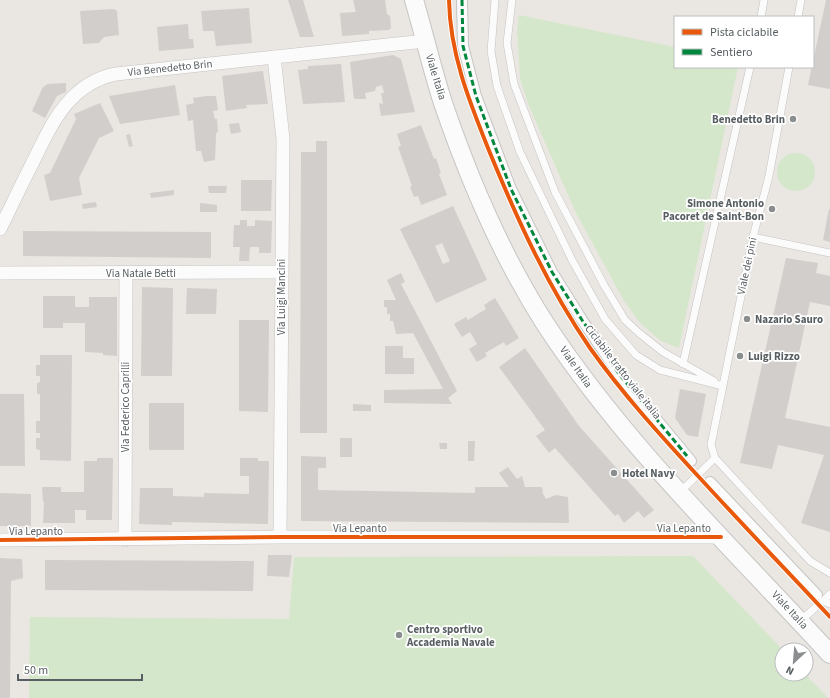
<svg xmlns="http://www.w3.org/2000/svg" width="830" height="698" viewBox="0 0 830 698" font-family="'Source Sans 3',sans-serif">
  <rect width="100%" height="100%" fill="#eae6e2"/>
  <path fill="#d5e7ca" d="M519 15 675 47V67H738L679 348 661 341 640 323 623 299 576 213 529 106 520 79 517 30Z
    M777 172a19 19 0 1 1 38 0a19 19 0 1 1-38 0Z
    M693 556 783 650 782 674H805L828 698H29L30 617 289 619 294 557Z"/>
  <path fill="#d1cecc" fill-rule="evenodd" d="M288 0H303L314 37H300Z
    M353 0H385L387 14 390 16 391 28 389 30 369 31V34L342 36 340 13 356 12Z
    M826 0H830V89L808 85Z
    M249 8 252 43 216 46 214 31H203L201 11Z
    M114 9 117 11 119 35 104 37 99 43 83 44 80 11Z
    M188 24 189 39H193L194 48 159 51 157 27Z
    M393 55 401 59 415 112 381 116 379 103 383 104 381 93H384L382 85 376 87 375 91 365 93 366 99H354L350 62Z
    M341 64 345 102 303 104 298 70 308 69V66Z
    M263 71 268 104 246 105 247 108 226 111 222 76Z
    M66 83V92L57 96 45 118 32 111 43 87 48 84Z
    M175 85 180 115 120 124 109 96Z
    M206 96H216L218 110 213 111 215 119H217L218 131 216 134 215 160 204 162 201 151H196L193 120 188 121 186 105 194 103 193 98Z
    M100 103 114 131 99 138 79 178 82 195 50 201 44 175 50 173 76 119 74 114Z
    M239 123 241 132 231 134 229 124Z
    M421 125 434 159 436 158 441 173 439 174 447 195 421 205 418 196 414 197 410 187 412 186 398 147 401 146 397 134Z
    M130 134 133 146 129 147 126 135Z
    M316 141H327V433H300L301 152H316Z
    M241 180H272L271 211H241Z
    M208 186H227L226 193H209Z
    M174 190V195L151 198 150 193Z
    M96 202 97 207 83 209 82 204Z
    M200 203 217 205V212H200Z
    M453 206 487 280 436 303 400 229ZM442 243 450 261 443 264 435 246Z
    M829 209H830V242L823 240Z
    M240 220H247V226H255V220L272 221 271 253H259V247H250L249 261H239L240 247H233L234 225H240Z
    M23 231 211 232V258L23 256Z
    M786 258 818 263 816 273 830 276V306L810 302 785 418 830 427V532L801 523 824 455 778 445 772 469 740 463Z
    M401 273 405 282 401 284 457 391 448 398 452 404 384 403V390L443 389 413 333 396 334 393 321H390V314H387V307H384V300H396L387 280Z
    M142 287 173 288 172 376H141Z
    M187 288 217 289 216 314H186Z
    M43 296H75V307H89V297H117V356L103 355V353L85 352V323H63V328H43Z
    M495 298 519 338 506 346 504 342 485 353 487 356 477 362 469 349 477 344 470 332 462 337 454 324 466 317 468 320 486 309 484 305Z
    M239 320H269L268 412 239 411Z
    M385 346H403V358H414V374H385Z
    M525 348 579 426 654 510 644 518 638 511 624 523 618 514 615 516 555 448 549 453 536 436 545 430 499 367Z
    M40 355H72L71 461 40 460V450L36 449V438H40V433H36V421H40V394H37V383L40 382V376H36V365H40Z
    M680 389 706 394 698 437 687 435 675 418Z
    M0 394H24L25 466H0Z
    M149 403H184V450H149Z
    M353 404 371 405V411H353Z
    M340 438H352V457H340Z
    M468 441H475L474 461H468Z
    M439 443H447V449H440Z
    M301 456 326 457V468H318V490L475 493V487H509L499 473 508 467 517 479 522 476 525 487H542L543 494 546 499 556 495 568 497 569 523 301 521Z
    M97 458H113L112 520H86V510H75V523H43L44 502H43L42 487H61V492H84V461H97Z
    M240 458H258V461H269L268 524 172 522V525L139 524 140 488H173V496L204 497V493L249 494V476H240Z
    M0 493 31 494V526H0Z
    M268 555H292L289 577 267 576Z
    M0 558 22 559 23 578 11 581 10 698H0Z
    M45 560 254 561 253 591 45 590Z"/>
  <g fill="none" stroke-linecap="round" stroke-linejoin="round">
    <g stroke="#c5c4c3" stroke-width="8">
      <path id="service" d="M495 0 491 51 497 86 520 152 572 260 605 319 636 355 660 370 723 386
        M512 0 507 43 514 84 555 192 604 285 625 320 639 333 663 352 714 381
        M761 17 764 0
        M798 17 801 0
        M753 237 830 253
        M683 364 750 67
        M715 458 810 561 830 573
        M680 492 715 458 711 445 753 237 769 176 789 67
        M823 601 830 594
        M800 621 823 601 830 604"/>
    </g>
    <g stroke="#c5c4c3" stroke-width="12">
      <path id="pedestrian" d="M462 0 463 46 476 96 511 189 552 272 582 320 619 374 691 461
        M710 482 817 595"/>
    </g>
    <g stroke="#c5c4c3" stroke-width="14">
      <path id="minor" d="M274 57 283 139 280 537
        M0 229C11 207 21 185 32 164 51 125 69 83 116 74L425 41
        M0 273 281 272
        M0 540 280 537H721
        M125 540 126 274"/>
    </g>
    <g stroke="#c5c5c4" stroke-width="20">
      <path id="secondary" d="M414 0C424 34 432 69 443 103 469 179 502 257 546 325 626 447 732 547 830 654"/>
    </g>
    <use href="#service" stroke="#fcfbfb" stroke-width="7"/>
    <use href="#pedestrian" stroke="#fcfbfb" stroke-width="10"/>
    <use href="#minor" stroke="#fcfbfb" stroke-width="13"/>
    <use href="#secondary" stroke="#fcfbfb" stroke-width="18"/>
    <path stroke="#00873e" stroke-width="3" stroke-dasharray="6 3" stroke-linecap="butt" d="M462 0 463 46 476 96 511 189 552 272 582 320 619 374 687 456"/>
    <g stroke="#fff" stroke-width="6">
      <path id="cycleway" d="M449 0C450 55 470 103 490 153 518 221 548 287 590 348 622 393 660 435 698 476 742 524 786 570 830 617
        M0 540 280 537H721"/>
    </g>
    <use href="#cycleway" stroke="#e8590c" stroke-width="4"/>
  </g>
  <g fill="#8a8e8e" stroke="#fff" stroke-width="1.5">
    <circle cx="793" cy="119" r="4"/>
    <circle cx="772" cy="209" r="4"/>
    <circle cx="747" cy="319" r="4"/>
    <circle cx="740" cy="356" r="4"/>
    <circle cx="614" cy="473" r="4"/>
    <circle cx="399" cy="635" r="4"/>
  </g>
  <g text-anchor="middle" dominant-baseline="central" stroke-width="3.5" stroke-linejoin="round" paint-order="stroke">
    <g font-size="11" fill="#575e61" stroke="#fff">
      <text transform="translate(170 68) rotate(-6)">Via Benedetto Brin</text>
      <text transform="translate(436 77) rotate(73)">Viale Italia</text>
      <text transform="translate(747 266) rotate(-78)">Viale dei pini</text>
      <text x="141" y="273">Via Natale Betti</text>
      <text transform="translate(281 297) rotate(-90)">Via Luigi Mancini</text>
      <text transform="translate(576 367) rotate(55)">Viale Italia</text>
      <text transform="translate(623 372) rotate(52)">Ciclabile tratto viale italia</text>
      <text transform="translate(125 407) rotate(-90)">Via Federico Caprilli</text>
      <text x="360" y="528">Via Lepanto</text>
      <text x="684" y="528">Via Lepanto</text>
      <text x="36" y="531">Via Lepanto</text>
      <text transform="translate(790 610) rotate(47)">Viale Italia</text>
    </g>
    <g font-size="11" font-weight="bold" fill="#575e61" stroke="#fff" text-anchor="start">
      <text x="785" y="119" text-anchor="end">Benedetto Brin</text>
      <text x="764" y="203" text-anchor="end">Simone Antonio<tspan x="764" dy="13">Pacoret de Saint-Bon</tspan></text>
      <text x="755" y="319">Nazario Sauro</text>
      <text x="748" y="356">Luigi Rizzo</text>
      <text x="622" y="473">Hotel Navy</text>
      <text x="407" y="629">Centro sportivo<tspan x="407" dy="13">Accademia Navale</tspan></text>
    </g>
  </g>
  <rect x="674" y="16" width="140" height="52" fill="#ffffff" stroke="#bcbfc0"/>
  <rect x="682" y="29" width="20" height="6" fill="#e8590c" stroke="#bcbfc0"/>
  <text x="710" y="36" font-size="12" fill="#575e61">Pista ciclabile</text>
  <rect x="682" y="49" width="20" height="6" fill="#00873e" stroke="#bcbfc0"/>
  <text x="710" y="56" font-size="12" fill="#575e61">Sentiero</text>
  <g transform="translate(794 662) rotate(206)"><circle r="19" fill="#ffffff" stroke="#bcbfc0"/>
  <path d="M0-3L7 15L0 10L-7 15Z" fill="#8a8e8e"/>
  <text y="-6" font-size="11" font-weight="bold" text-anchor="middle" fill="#575e61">N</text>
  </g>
  <path d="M18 674v6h124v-6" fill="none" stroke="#575e61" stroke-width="2"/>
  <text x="24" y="674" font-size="12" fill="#575e61" stroke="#ffffff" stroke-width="3" paint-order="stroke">50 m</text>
</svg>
